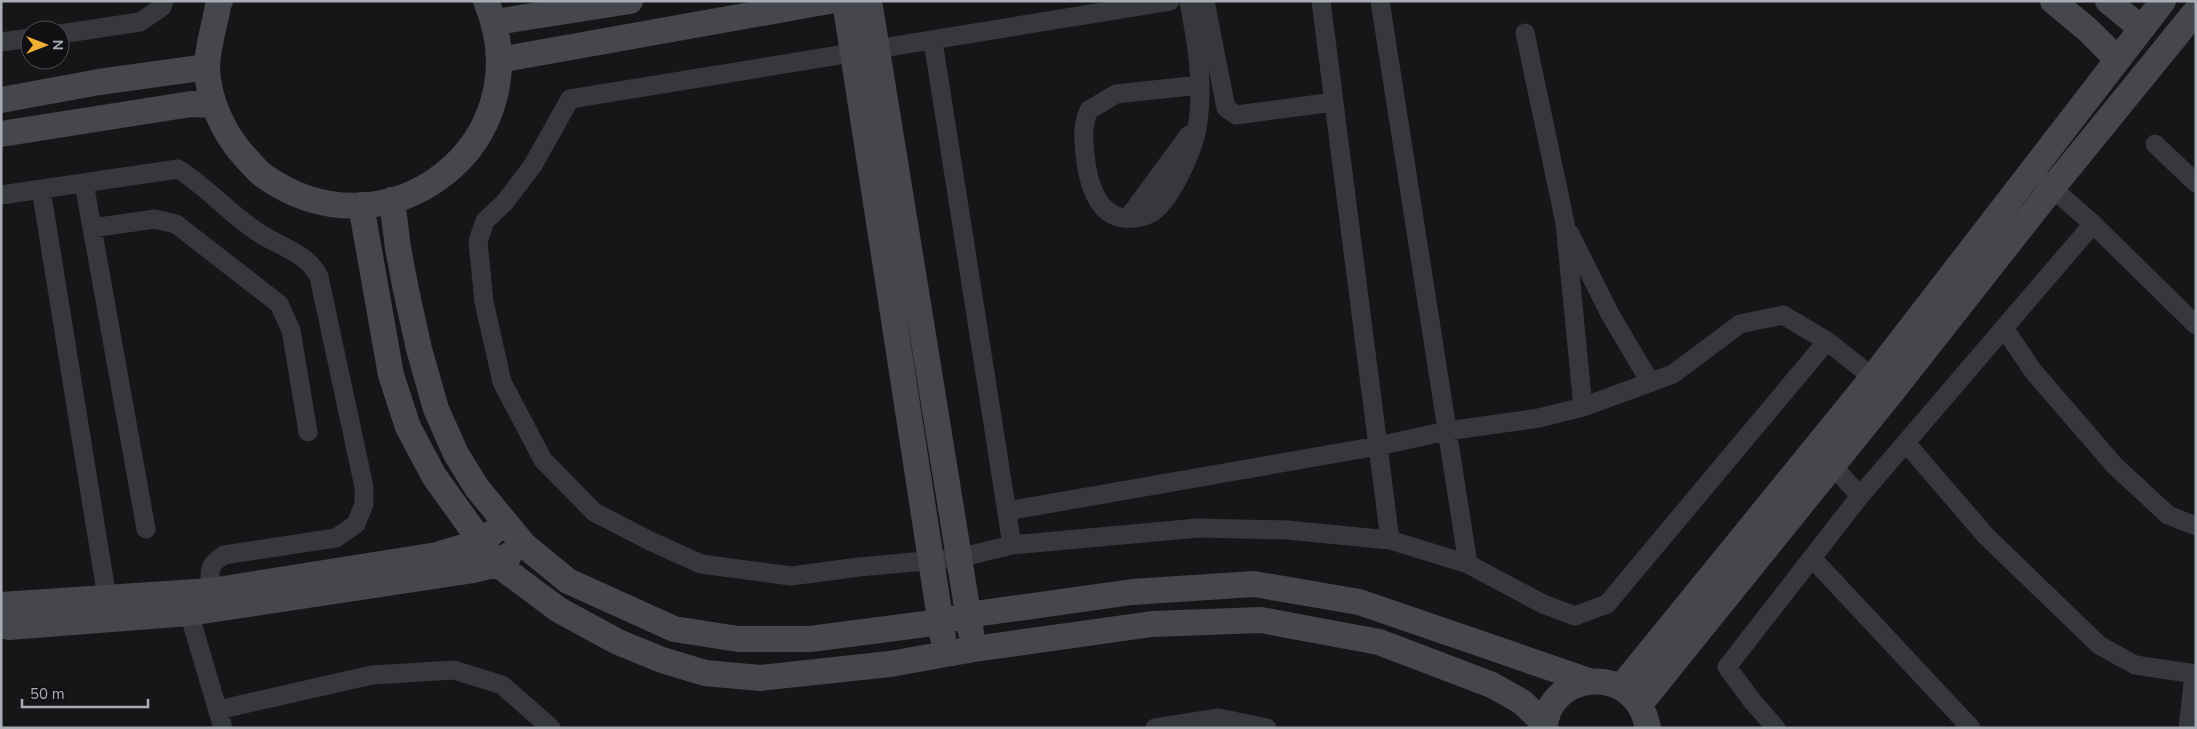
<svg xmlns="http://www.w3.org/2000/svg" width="2197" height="729" viewBox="0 0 2197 729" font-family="'Nunito Sans',sans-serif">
  <rect width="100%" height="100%" fill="#161618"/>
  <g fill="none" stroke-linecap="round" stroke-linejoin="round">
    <path stroke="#37383d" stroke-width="19" d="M1170 1 570 99 533 165 505 202 485 221 478 241 484 302 502 382 543 460 594 512 650 541 701 564 791 576 859 567 958 558 1012 545 1198 528 1287 530 1390 540 1468 564 1543 604 1575 616 1607 604 1827 341
      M1189 1C1196 42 1204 80 1198 122 1195 147 1173 197 1153 212 1147 216 1141 217 1134 218 1101 222 1090 190 1086 163 1084 144 1081 127 1089 110L1116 94 1200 85
      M1205 1 1226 108 1236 115 1334 102
      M1321 1 1390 540
      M1380 1 1468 564
      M1525 33 1565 223 1583 407
      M60 34 140 22 162 7 164 1
      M933 41 1012 545
      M1 42 30 38
      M2155 144 2196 183
      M2044 181 2093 224 2196 325
      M84 183 146 529
      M41 189 107 598
      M1 195 178 169C209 188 233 218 264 236 284 248 309 255 319 277L364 487V504L356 524 336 538 224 555C206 566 210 573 211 591
      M1128 218 1189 135
      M92 228 155 219 176 224 279 304 291 330 308 432
      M1570 234 1610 314 1650 382
      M2004 328 2033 371 2115 466 2168 515 2196 526
      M1906 443 1986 536 2099 645 2135 665 2196 674
      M1832 465 1860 496
      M1007 511 1378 446 1447 431 1539 418 1583 407 1673 374 1740 324 1783 315 1827 341 1881 384
      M1812 558 1971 728
      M189 613 223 728
      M218 710 372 675 454 670 502 685 551 728
      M1155 728 1219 718 1267 728
      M1776 728 1753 702 1727 667 1860 496 2093 224
      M2188 728 2194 674"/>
    <path stroke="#45474d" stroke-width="26" d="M220 1 218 5C215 25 207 48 207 68 208 100 224 134 245 157 251 163 257 171 264 176 388 264 545 142 486 1
      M845 1 943 638
      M869 1 971 632
      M2053 1 2088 30 2117 59
      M2108 1 2141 28
      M495 22 630 1
      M499 60 829 1
      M1 100 99 82 207 67
      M1 134 191 104 214 105
      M392 200 398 248 406 290 419 349 436 409 456 454 477 488 524 545 568 581 674 629 738 639H810L941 622 968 615 1132 592 1254 584 1359 602 1589 681
      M361 205 391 375 408 427 434 476 497 564 559 610 618 642 662 660 705 673 760 678 890 664 974 649 1152 624 1261 620 1379 642 1492 685 1522 702 1545 724
      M1 605 211 591 437 555 480 542 492 533
      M1 625 9 627 189 613 474 570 497 564 509 555
      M1621 687 1873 377 2163 1
      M1640 704 1891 393 2053 187 2196 11
      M1545 728C1547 672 1635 660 1648 728"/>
  </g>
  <rect width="2197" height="729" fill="none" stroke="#a8adb8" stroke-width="5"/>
  <g transform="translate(45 45) rotate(90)"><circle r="24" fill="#111113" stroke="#4d4f55"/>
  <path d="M0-4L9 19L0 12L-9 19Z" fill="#f2b134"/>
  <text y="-8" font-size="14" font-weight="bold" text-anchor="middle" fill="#a8adb8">N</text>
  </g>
  <path d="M22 699v8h126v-8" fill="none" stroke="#a8adb8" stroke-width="2.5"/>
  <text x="30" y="699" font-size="15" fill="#a8adb8" stroke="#111113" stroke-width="4" paint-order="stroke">50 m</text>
</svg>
